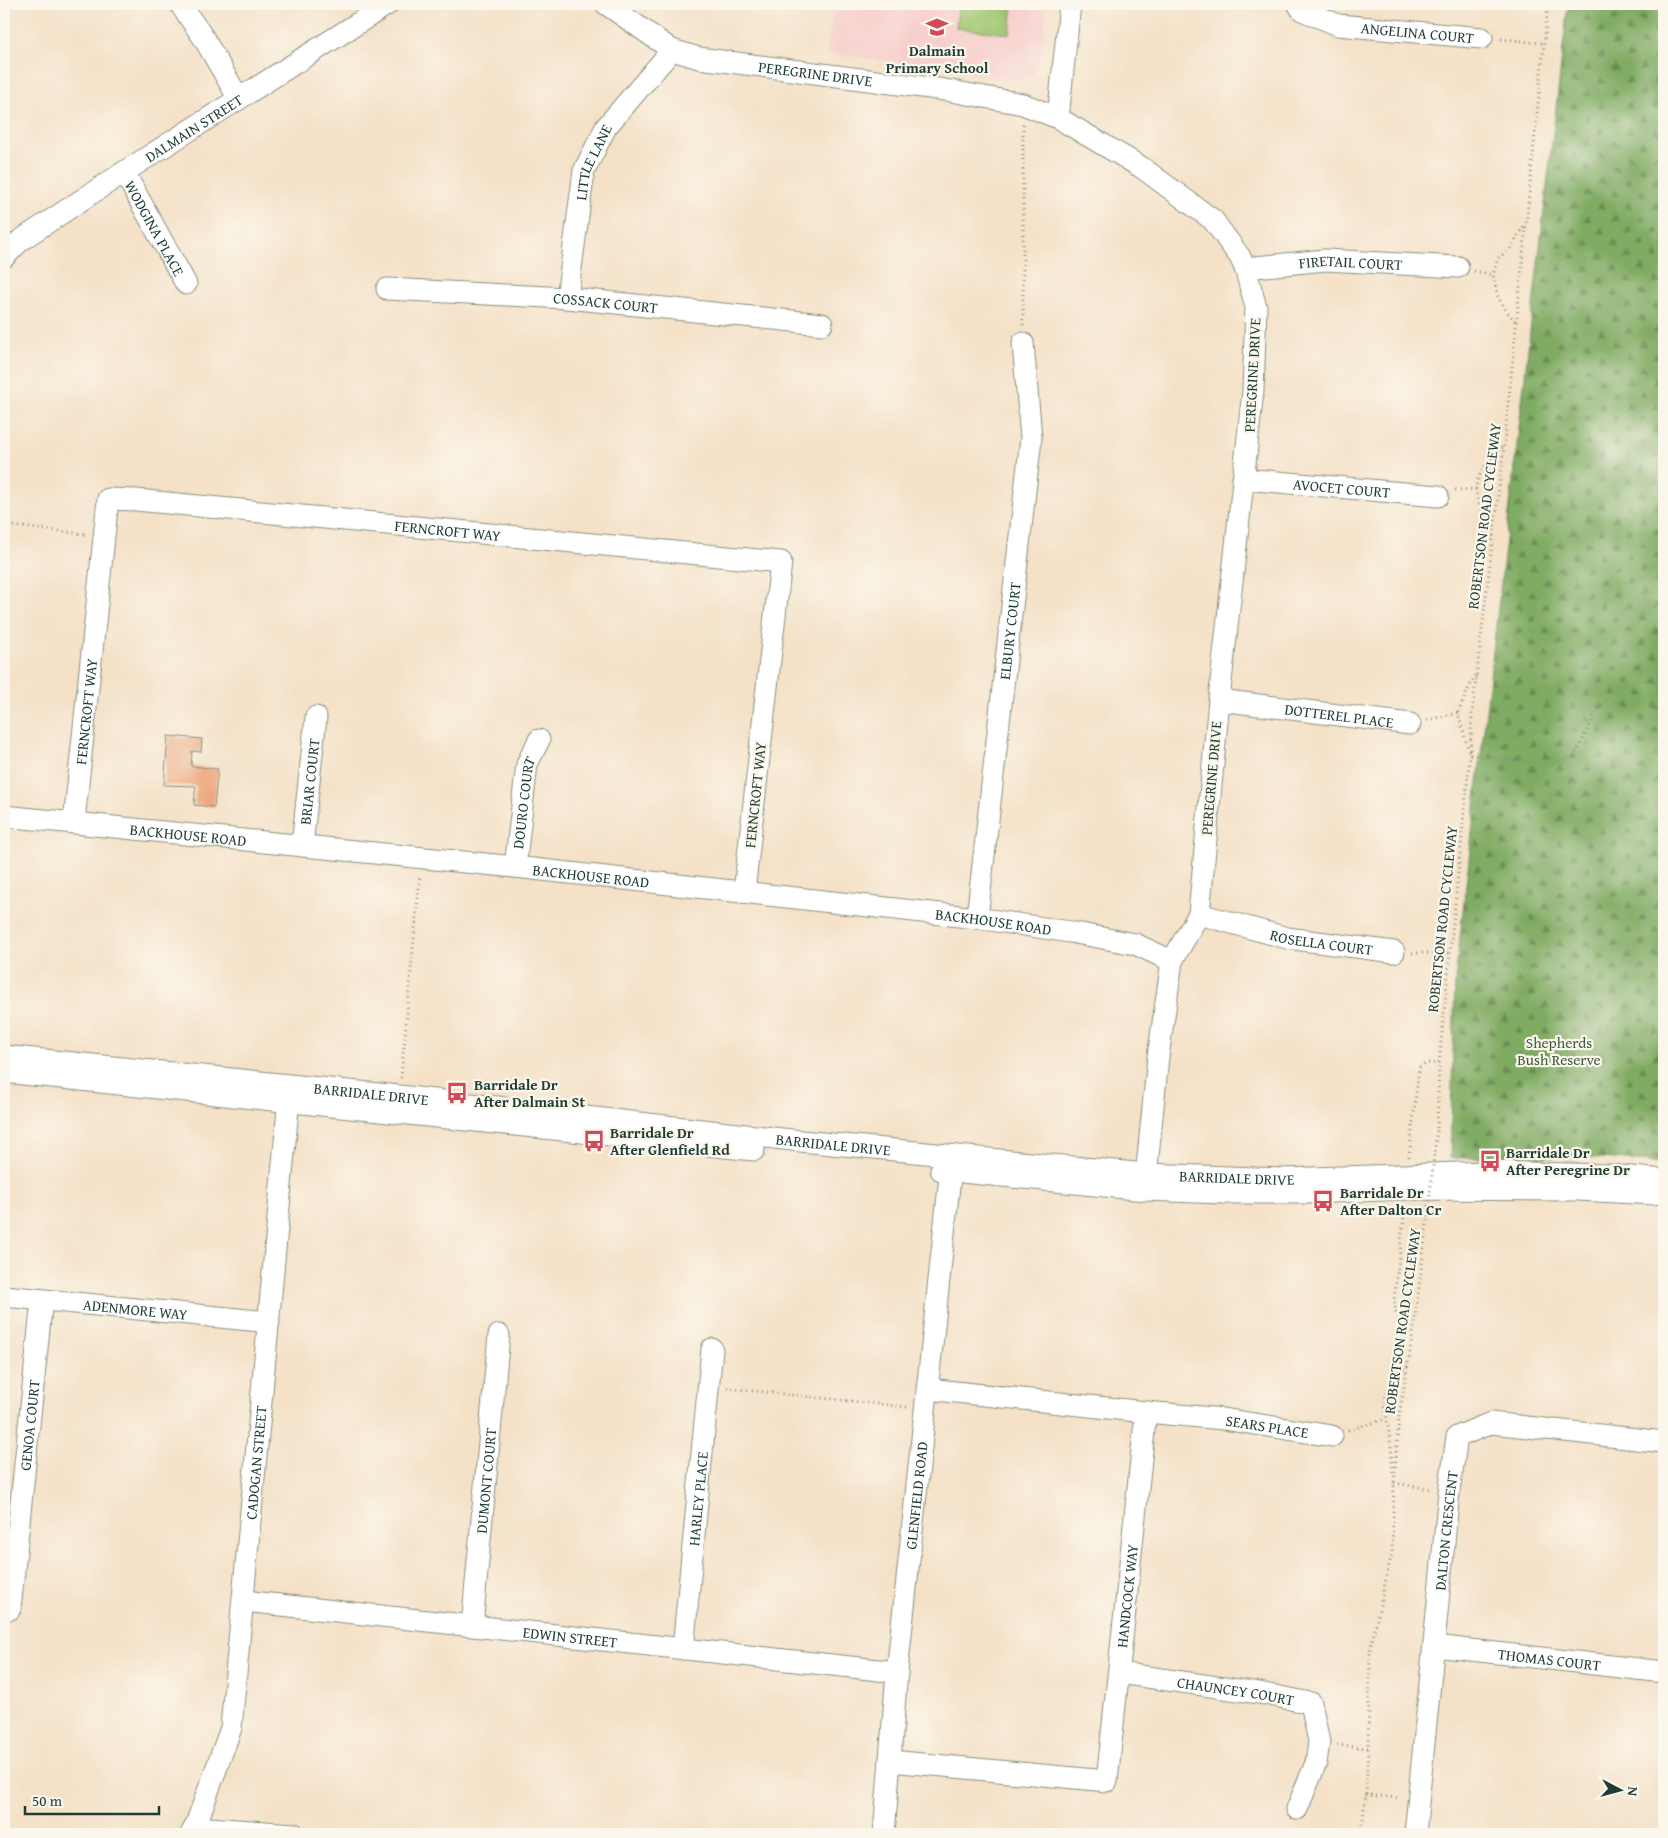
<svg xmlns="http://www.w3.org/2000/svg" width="1668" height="1838" viewBox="0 0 1668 1838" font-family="'Gentium Book Plus',serif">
  <defs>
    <pattern id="forest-firs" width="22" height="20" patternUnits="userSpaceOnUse" patternTransform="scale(1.25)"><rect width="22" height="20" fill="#80ab63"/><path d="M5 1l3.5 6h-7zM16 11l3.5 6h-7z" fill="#688c52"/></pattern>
  </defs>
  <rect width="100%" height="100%" fill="#fbf7ec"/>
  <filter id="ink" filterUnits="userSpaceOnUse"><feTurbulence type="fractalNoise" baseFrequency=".02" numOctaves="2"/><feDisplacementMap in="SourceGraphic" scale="10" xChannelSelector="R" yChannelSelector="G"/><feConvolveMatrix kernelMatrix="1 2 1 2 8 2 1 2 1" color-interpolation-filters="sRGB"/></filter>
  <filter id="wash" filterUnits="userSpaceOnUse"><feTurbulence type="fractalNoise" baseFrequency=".0096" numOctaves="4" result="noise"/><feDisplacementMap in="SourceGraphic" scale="20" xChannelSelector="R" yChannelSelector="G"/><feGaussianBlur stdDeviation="1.12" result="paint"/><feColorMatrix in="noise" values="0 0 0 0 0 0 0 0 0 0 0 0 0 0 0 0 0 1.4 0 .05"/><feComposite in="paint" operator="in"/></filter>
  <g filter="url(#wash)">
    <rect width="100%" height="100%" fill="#f4e1c7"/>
    <path fill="#f7d0cd" d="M834 4H1047L1042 50 1034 75 1017 79 995 77 933 66 826 54Z"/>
    <path fill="url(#forest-firs)" stroke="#50744c" d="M1568 4H1664V1163L1587 1157 1450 1158 1455 980Z"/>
    <path fill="#a0c671" stroke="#608252" d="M959 4H1013L1010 34 956 28Z"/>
    <g id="blocks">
      <path fill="#eba277" d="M168 736 202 739 201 752 192 751 191 766 218 769 214 807 194 805 196 786 164 785Z"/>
    </g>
  </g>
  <g filter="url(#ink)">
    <use href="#blocks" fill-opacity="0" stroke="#8a8f7e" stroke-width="1"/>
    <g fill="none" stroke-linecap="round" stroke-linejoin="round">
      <g stroke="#8a8f7e" stroke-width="23">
        <g id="minor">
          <path d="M180 4 203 37 239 99"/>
          <path id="s1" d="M606 4 672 50 699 58 945 90 1023 104 1058 118 1141 167 1213 220 1240 257 1245 268 1256 307 1253 391 1219 700 1199 914 1172 961 1158 1057 1145 1187"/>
          <path id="s2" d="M1298 4 1302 10 1338 25 1482 38"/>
          <path d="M1058 118 1070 4"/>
          <path id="s3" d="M124 172 186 284"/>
          <path id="s4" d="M4 257 21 240 124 172 388 4"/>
          <path id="s5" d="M1245 268 1325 260 1458 267"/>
          <path id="s6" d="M387 289 567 298 822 324"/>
          <path id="s7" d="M567 298 584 171 606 127 672 50"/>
          <path id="s8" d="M1243 479 1438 496"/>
          <path id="s9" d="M1219 700 1410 724"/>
          <path id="s10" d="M4 816 515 867 977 918 1070 932 1135 944 1172 961"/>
          <path id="s11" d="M74 822 108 499 136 500 781 562 744 892"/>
          <path id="s12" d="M302 846 316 717"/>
          <path id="s13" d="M515 867 527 764 539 740"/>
          <path id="s14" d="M1199 914 1287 938 1394 952"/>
          <path id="s15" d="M977 918 1031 438 1023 343"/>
          <path id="s16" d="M4 1056 399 1096 801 1141 1146 1174 1283 1179 1488 1172 1609 1175 1664 1180"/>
          <path d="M4 1072 754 1150"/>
          <path d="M941 1170 1145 1190 1222 1193H1307L1407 1189 1578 1190 1654 1194"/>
          <path id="s17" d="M4 1296 269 1322"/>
          <path id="s18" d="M1146 1412 1223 1419 1332 1436"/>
          <path id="s19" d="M243 1601 897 1672"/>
          <path id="s20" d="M10 1609 42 1300"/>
          <path id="s21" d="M472 1626 499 1335"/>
          <path id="s22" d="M1435 1646 1664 1672"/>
          <path id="s23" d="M683 1649 712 1349"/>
          <path id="s24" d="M1119 1673 1259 1693 1311 1703 1319 1742 1316 1763 1297 1809"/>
          <path id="s25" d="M890 1761 1107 1781 1146 1412 927 1389"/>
          <path d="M195 1827 294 1834"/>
          <path id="s26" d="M191 1834 195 1827 231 1728 290 1087"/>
          <path id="s27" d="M884 1834 897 1672 952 1158"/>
          <path id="s28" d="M1415 1834 1449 1492 1457 1437 1491 1423 1664 1442"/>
        </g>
      </g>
      <path stroke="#8a8f7e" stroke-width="3" stroke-dasharray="1 4" stroke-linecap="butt" d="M1501 39 1542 43
        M1474 271 1493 275
        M1515 321 1507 312 1498 297 1493 275 1498 258 1510 249 1525 224
        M1023 325V124
        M1455 490 1476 489
        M4 525 85 534
        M1492 537C1488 526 1476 499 1476 489 1477 472 1492 457 1503 447
        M1476 676 1471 683 1458 713 1470 755 1546 765 1574 757 1598 709 1622 683 1664 678
        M1427 720 1458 713
        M1412 953H1449
        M401 1078 420 875
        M1437 1128 1439 1063 1470 755 1472 713 1504 447 1548 4
        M1409 1157 1419 1068 1427 1063H1439
        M1405 1208 1394 1300 1396 1314 1413 1328
        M727 1388 907 1407
        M1348 1430 1386 1419
        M1393 1472 1391 1446 1384 1401 1393 1377 1408 1366
        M1394 1483 1431 1489
        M1337 1745 1368 1748
        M1366 1795 1400 1798
        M1361 1834 1366 1795 1368 1748 1370 1650 1392 1552 1394 1484 1399 1416 1414 1328 1426 1231"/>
      <use href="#minor" stroke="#fff" stroke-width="21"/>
      <path stroke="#8a8f7e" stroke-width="3" stroke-dasharray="1 4" stroke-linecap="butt" d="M1426 1231 1437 1128"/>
    </g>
  </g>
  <defs>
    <g id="school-bare" transform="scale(1.725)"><path d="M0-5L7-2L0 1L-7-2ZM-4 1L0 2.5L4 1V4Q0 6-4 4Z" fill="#d1495b" stroke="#fbf7ec" stroke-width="2.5" paint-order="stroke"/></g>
    <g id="bus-bare" transform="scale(1.725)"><path d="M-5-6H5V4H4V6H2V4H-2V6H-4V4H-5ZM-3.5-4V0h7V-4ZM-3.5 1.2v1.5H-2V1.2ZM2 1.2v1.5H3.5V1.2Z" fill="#d1495b" stroke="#fbf7ec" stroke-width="2.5" paint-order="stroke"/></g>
  </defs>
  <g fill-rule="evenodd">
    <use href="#school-bare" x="937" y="27"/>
    <use href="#bus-bare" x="457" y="1093"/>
    <use href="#bus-bare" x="594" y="1141"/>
    <use href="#bus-bare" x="1490" y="1161"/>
    <use href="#bus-bare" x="1323" y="1201"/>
  </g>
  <g text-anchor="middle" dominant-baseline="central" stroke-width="4.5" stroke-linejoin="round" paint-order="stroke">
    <g font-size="15" fill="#1f3d34" stroke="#fbf7ec">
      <text stroke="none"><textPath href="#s2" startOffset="126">ANGELINA COURT</textPath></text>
      <text stroke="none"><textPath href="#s1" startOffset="226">PEREGRINE DRIVE</textPath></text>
      <text stroke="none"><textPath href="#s4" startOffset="230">DALMAIN STREET</textPath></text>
      <text stroke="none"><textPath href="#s7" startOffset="139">LITTLE LANE</textPath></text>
      <text stroke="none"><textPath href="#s3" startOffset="64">WODGINA PLACE</textPath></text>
      <text stroke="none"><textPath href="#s5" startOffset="106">FIRETAIL COURT</textPath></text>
      <text stroke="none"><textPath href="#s6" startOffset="219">COSSACK COURT</textPath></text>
      <text transform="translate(1252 375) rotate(-87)">PEREGRINE DRIVE</text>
      <text stroke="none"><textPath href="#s8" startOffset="99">AVOCET COURT</textPath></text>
      <text transform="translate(1484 516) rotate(-83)">ROBERTSON ROAD CYCLEWAY</text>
      <text stroke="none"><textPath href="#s11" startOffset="666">FERNCROFT WAY</textPath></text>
      <text stroke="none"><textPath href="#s15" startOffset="289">ELBURY COURT</textPath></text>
      <text stroke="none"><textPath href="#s11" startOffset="111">FERNCROFT WAY</textPath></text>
      <text stroke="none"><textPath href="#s9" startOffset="121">DOTTEREL PLACE</textPath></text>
      <text transform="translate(1211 778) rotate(-85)">PEREGRINE DRIVE</text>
      <text stroke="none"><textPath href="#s12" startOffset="65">BRIAR COURT</textPath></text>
      <text transform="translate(755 795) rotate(-84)">FERNCROFT WAY</text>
      <text stroke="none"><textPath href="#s13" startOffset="65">DOURO COURT</textPath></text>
      <text stroke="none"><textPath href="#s10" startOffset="185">BACKHOUSE ROAD</textPath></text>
      <text stroke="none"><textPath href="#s10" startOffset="590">BACKHOUSE ROAD</textPath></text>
      <text transform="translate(1442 919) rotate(-84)">ROBERTSON ROAD CYCLEWAY</text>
      <text stroke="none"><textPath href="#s10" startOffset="995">BACKHOUSE ROAD</textPath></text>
      <text stroke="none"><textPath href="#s14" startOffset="126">ROSELLA COURT</textPath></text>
      <text stroke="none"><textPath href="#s16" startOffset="369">BARRIDALE DRIVE</textPath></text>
      <text stroke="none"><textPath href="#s16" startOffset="834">BARRIDALE DRIVE</textPath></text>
      <text stroke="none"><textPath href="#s16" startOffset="1239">BARRIDALE DRIVE</textPath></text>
      <text stroke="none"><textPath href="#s17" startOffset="132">ADENMORE WAY</textPath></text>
      <text transform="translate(1402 1321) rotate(-82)">ROBERTSON ROAD CYCLEWAY</text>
      <text stroke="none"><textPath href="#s20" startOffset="185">GENOA COURT</textPath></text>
      <text stroke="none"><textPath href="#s18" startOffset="122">SEARS PLACE</textPath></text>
      <text stroke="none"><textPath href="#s26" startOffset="380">CADOGAN STREET</textPath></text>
      <text stroke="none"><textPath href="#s21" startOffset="146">DUMONT COURT</textPath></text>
      <text stroke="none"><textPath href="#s27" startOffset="340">GLENFIELD ROAD</textPath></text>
      <text stroke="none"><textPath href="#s23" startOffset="151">HARLEY PLACE</textPath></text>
      <text stroke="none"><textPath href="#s28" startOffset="305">DALTON CRESCENT</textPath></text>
      <text stroke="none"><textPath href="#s25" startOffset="404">HANDCOCK WAY</textPath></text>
      <text stroke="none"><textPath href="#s19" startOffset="329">EDWIN STREET</textPath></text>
      <text stroke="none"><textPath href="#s22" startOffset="115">THOMAS COURT</textPath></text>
      <text stroke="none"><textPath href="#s24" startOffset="118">CHAUNCEY COURT</textPath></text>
    </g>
    <g font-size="15" font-weight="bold" fill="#1f3d34" stroke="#fbf7ec" text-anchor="start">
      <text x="937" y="50" text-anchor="middle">Dalmain<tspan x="937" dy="17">Primary School</tspan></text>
      <text x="474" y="1084">Barridale Dr<tspan x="474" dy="17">After Dalmain St</tspan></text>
      <text x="610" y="1132">Barridale Dr<tspan x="610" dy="17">After Glenfield Rd</tspan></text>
      <text x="1506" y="1152">Barridale Dr<tspan x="1506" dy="17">After Peregrine Dr</tspan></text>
      <text x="1340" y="1192">Barridale Dr<tspan x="1340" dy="17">After Dalton Cr</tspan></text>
    </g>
    <g font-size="15" fill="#3f5f43" stroke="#fbf7ec">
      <text x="1559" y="1042">Shepherds<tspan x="1559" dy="17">Bush Reserve</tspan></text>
    </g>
  </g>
  <rect width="1668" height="1838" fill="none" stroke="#fbf7ec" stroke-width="20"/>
  <g transform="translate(1620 1790) rotate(96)" stroke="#fbf7ec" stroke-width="4" paint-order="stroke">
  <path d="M0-4L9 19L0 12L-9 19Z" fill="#1f3d34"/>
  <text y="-8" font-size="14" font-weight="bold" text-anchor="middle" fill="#1f3d34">N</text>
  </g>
  <path d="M25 1806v8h134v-8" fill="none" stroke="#1f3d34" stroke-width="2.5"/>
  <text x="32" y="1806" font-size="15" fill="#1f3d34" stroke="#fbf7ec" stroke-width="4" paint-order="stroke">50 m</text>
</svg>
